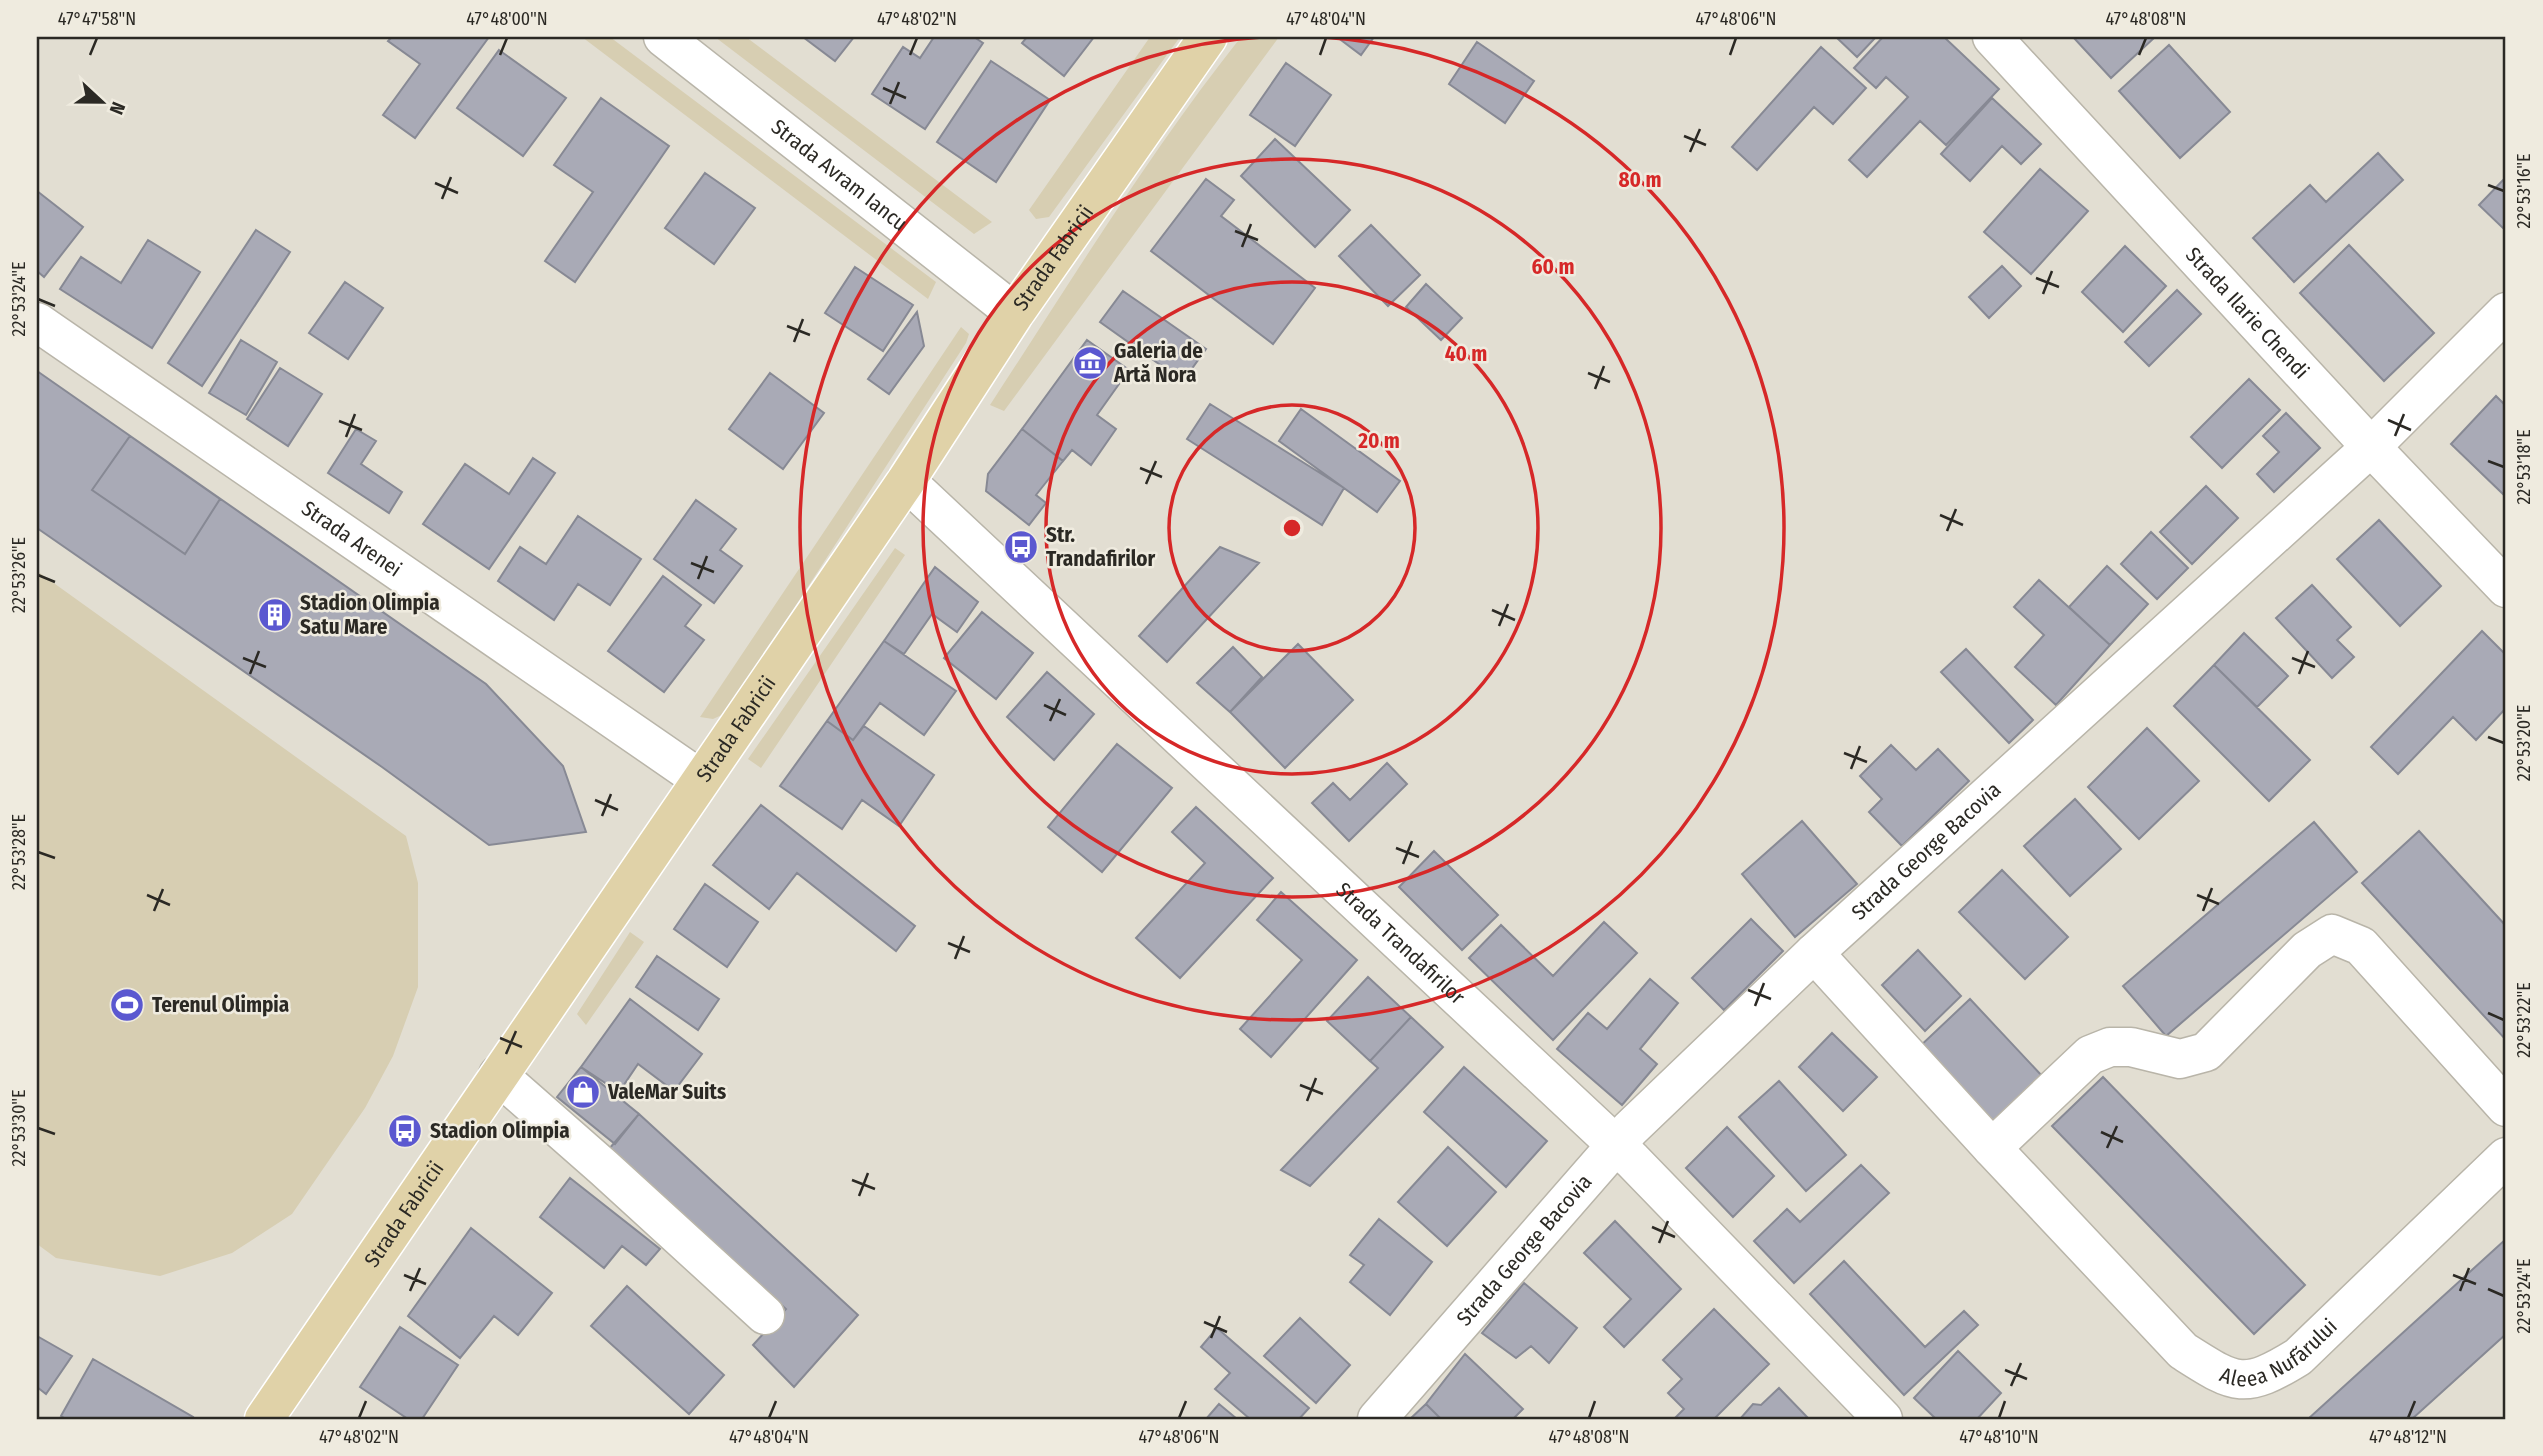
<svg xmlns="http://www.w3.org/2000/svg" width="2543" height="1456" viewBox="0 0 2543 1456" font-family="'Fira Sans Condensed',sans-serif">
  <rect width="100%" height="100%" fill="#e2ded2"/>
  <path fill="#d7ceb2" d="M582 37H610L936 282 928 299Z
    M715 37H746L992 222 974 234Z
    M1150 37H1180L1049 217 1036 219 1029 210Z
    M1241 37H1279L1004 411 990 405C1071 281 1149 153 1241 37Z
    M961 327 969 334 966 343 726 713 713 719 700 717Z
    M895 548 905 555 761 768 748 759Z
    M37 571 406 836 418 883V987L393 1056 365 1108 292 1214 232 1253 160 1276 56 1258 37 1244Z
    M630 932 644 942 586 1025 577 1014Z"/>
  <path fill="#a9aab6" stroke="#878994" stroke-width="2" d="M392 37H489L415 138 383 115 420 64 388 41Z
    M803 37H854L835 61Z
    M934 37H974L983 43 925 129 872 94 903 47 920 58Z
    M1027 37H1094L1064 76 1022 43Z
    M1337 37H1374L1361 55Z
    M1836 37H1876L1857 57Z
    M1883 37H1944L1999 89 1946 145 1920 121 1867 177 1849 160 1908 97 1886 77 1876 88 1854 68Z
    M2073 37H2155L2111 78Z
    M1477 42 1534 81 1505 123 1449 84Z
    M2169 45 2230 112 2180 158 2119 91Z
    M1821 47 1866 88 1833 124 1814 107 1757 170 1732 147Z
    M499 50 566 98 523 156 457 108Z
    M991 61 1050 100 996 182 937 142Z
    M1286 63 1331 95 1295 146 1250 115Z
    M601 98 669 146 575 282 545 261 593 192 554 165Z
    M1992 98 2041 144 2021 164 2002 146 1970 181 1941 154Z
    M1275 139 1350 210 1315 247 1241 176Z
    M2378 153 2403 180 2294 282 2253 238 2310 185 2326 202Z
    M2040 169 2088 211 2031 274 1984 232Z
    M705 173 755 208 714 264 665 228Z
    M2506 177V231L2479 205Z
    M1206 179 1234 200 1221 216 1315 288 1273 344 1151 251Z
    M37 191 83 227 44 277 37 271Z
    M1371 225 1420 275 1388 306 1339 256Z
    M256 230 290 252 202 386 168 363Z
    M148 240 200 272 152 348 60 289 81 257 121 283Z
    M2349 245 2434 333 2384 381 2300 293Z
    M2125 246 2166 286 2123 332 2082 292Z
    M2002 266 2021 286 1989 318 1969 297Z
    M855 267 913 305 883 351 825 313Z
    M345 282 383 308 348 359 309 333Z
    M1426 284 1462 318 1441 340 1406 307Z
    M2177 290 2201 314 2149 366 2125 342Z
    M1123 291 1206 349 1183 381 1100 322Z
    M917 312 924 346 889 394 868 379Z
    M241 340 277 362 246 415 209 393Z
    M1087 340 1129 370 1097 415 1116 429 1091 465 1072 450 1063 461 1022 429Z
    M280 368 322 394 288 446 247 419Z
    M37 371 486 684 563 766 586 832 489 845 382 767 37 528Z
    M770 373 824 413 783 469 729 429Z
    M2249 379 2280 410 2222 468 2191 437Z
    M2496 396 2506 406V491L2503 494 2451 444Z
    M1210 404 1344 488 1322 525 1187 439Z
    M1301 409 1400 481 1377 512 1279 441Z
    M2286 413 2320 448 2274 492 2257 474 2279 452 2263 436Z
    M356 429 376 441 361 464 402 492 389 513 328 473Z
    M1022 429 1063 461 1036 495 1046 503 1029 525 986 491 988 474Z
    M130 436 220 499 185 554 92 490Z
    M533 458 555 473 489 569 423 524 465 464 509 494Z
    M2206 486 2238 518 2192 564 2160 532Z
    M696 500 736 529 720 550 742 566 714 603 654 559Z
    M578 516 641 559 610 605 578 584 554 620 498 581 520 547 546 564Z
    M2379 520 2441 586 2400 626 2337 559Z
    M2151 532 2188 568 2157 599 2121 564Z
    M1220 547 1259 563 1167 662 1139 636Z
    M2107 566 2148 604 2110 645 2069 607Z
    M935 567 978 602 957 632 932 614 904 654 884 641Z
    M663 576 701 605 685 626 704 640 664 692 608 651Z
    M2039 580 2110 645 2056 705 2015 667 2044 635 2014 607Z
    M2312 585 2351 627 2337 640 2354 657 2332 678 2276 618Z
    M982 612 1033 653 996 699 944 658Z
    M2482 631 2506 655V708L2476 740 2453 717 2398 774 2371 747Z
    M2244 633 2288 676 2257 707 2214 665Z
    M884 641 956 691 924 735 880 703 853 740 827 721Z
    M1298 644 1353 700 1285 768 1230 712Z
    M1233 647 1262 677 1230 712 1197 683Z
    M1966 649 2033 720 2009 743 1941 672Z
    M2214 665 2310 760 2269 801 2174 706Z
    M1047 672 1094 714 1054 760 1007 717Z
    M827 721 853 740 864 726 934 775 899 826 862 800 842 829 780 786Z
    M2147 728 2199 781 2139 839 2088 787Z
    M1117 744 1172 788 1102 872 1048 827Z
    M1891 745 1916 770 1938 749 1969 781 1902 846 1869 812 1882 799 1860 776Z
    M1387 763 1407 784 1349 841 1312 803 1333 783 1350 800Z
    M2075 799 2121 849 2070 896 2024 846Z
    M761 805 915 926 896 951 797 873 769 909 713 865Z
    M1196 807 1273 878 1180 978 1136 938 1205 863 1172 832Z
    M1802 821 1857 884 1795 937 1742 874Z
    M2314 822 2357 872 2166 1036 2123 986Z
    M2419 831 2506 926V1040L2362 883Z
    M1434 851 1498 915 1462 950 1399 887Z
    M2002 870 2068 937 2025 979 1959 912Z
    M705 884 758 922 727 967 674 929Z
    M1281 892 1357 960 1271 1057 1240 1029 1302 960 1257 920Z
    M1751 919 1783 951 1724 1010 1692 978Z
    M1604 922 1637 953 1553 1040 1469 958 1501 925 1553 976Z
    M1918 950 1961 996 1925 1031 1882 985Z
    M657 956 719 999 698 1030 636 987Z
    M1368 977 1411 1017 1370 1061 1327 1021Z
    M1650 979 1678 1003 1640 1049 1657 1064 1622 1105 1557 1049 1588 1013 1607 1029Z
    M630 999 702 1054 674 1091 638 1064 619 1092 581 1067Z
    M1970 999 2043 1077 1990 1127 1917 1049Z
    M1411 1017 1443 1047 1310 1186 1281 1170 1378 1068 1370 1061Z
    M1832 1033 1877 1077 1843 1111 1799 1067Z
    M581 1067 639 1114 615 1144 557 1097Z
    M1464 1067 1547 1141 1506 1187 1424 1112Z
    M2103 1077 2305 1285 2254 1334 2052 1126Z
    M1779 1081 1846 1155 1806 1191 1739 1117Z
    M639 1114 858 1315 794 1387 753 1345 786 1309 609 1149Z
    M1727 1127 1774 1176 1733 1217 1686 1168Z
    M1448 1147 1496 1192 1447 1246 1398 1202Z
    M1861 1165 1889 1193 1794 1283 1754 1241 1787 1209 1800 1222Z
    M570 1178 660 1249 646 1265 622 1246 604 1268 540 1217Z
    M1379 1219 1432 1262 1390 1315 1350 1282 1364 1265 1350 1255Z
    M1615 1221 1681 1289 1624 1347 1604 1327 1631 1299 1584 1253Z
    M471 1228 552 1293 518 1335 494 1316 460 1358 408 1316Z
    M2506 1239V1334L2412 1419H2308Z
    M1844 1261 1925 1347 1964 1311 1978 1325 1904 1395 1810 1294Z
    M1524 1283 1577 1328 1549 1363 1531 1346 1516 1358 1482 1333Z
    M627 1286 724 1375 689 1414 591 1326Z
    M1714 1309 1769 1364 1714 1419H1674L1684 1409 1668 1393 1682 1379 1663 1360Z
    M1300 1318 1350 1365 1316 1403 1264 1356Z
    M400 1327 458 1365 422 1419H408L360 1387Z
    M1217 1328 1309 1408 1299 1419H1250L1215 1389 1230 1373 1201 1347Z
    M37 1336 72 1356 46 1394 37 1387Z
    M1958 1351 2001 1393 1977 1419H1936L1914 1398Z
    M1465 1354 1523 1409 1513 1419H1441L1426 1404Z
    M93 1359 193 1417 192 1419H66L61 1416Z
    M1779 1388 1809 1419H1740L1753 1404 1761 1405Z
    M1219 1404 1237 1419H1206Z
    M1426 1404 1441 1419H1410Z"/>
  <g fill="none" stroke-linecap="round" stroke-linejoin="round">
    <g stroke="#b9b5a9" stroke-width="41">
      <g id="minor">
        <path id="s1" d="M663 37 1015 313"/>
        <path id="s2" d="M1992 37 2371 447 2506 588"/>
        <path id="s3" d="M37 322 700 779"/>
        <path id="s4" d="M906 481 1632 1160 1883 1419"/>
        <path id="s5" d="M1814 953 1992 1148 2183 1351C2235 1384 2243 1391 2298 1357L2506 1157"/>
        <path d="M498 1075 604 1168 765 1315"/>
        <path d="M1992 1148 2090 1055 2110 1047H2131L2180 1059 2206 1052 2307 950 2332 934 2361 946 2506 1107"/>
        <path id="s6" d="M1377 1419 1630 1129 1814 953 2371 447 2506 312"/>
      </g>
    </g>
    <g stroke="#fff" stroke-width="41">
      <g id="major">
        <path id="s7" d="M264 1419 906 481 1015 313 1208 37"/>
      </g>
    </g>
    <use href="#minor" stroke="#fff" stroke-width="38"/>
    <use href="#major" stroke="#e0d2a8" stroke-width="38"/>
  </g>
  <path fill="none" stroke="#2b2924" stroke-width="2.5" d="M90 55 97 38M500 55 507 38M910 55 917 38M1320 55 1326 38M1730 55 1736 38M2139 55 2146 38M883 88 906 98M890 104 899 82M1684 136 1706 145M1690 152 1700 129M435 183 458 193M2488 185 2504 191M442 199 451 177M1235 231 1258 240M1242 247 1251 224M2036 278 2059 287M2043 294 2052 271M38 299 55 306M787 326 810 335M794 342 803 319M1588 373 1610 382M1595 389 1604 366M2388 420 2411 430M339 421 362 430M2395 436 2404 414M346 437 355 414M2488 461 2504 467M1140 468 1162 477M1146 484 1156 461M1940 515 1963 525M1947 531 1956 509M691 563 714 572M38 575 55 582M698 579 707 556M1492 610 1515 620M1499 626 1508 604M243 658 266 667M2292 658 2315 667M250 674 259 651M2299 674 2308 651M1044 705 1066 715M1050 721 1060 699M2488 737 2504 743M1844 753 1867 762M1851 769 1860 746M595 800 618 810M602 816 611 794M1396 848 1419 857M38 852 55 858M1403 864 1412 841M147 895 170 905M2197 895 2219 904M154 911 163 889M2203 911 2212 888M948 943 970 952M955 959 964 936M1748 990 1771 999M1755 1006 1764 983M2488 1013 2504 1020M500 1038 522 1047M506 1054 516 1031M1300 1085 1323 1094M1307 1101 1316 1078M38 1128 55 1134M2101 1132 2123 1142M2107 1148 2117 1126M852 1180 875 1189M859 1196 868 1173M1652 1227 1675 1237M1659 1243 1668 1221M404 1275 426 1284M2453 1275 2476 1284M2488 1289 2504 1296M410 1291 420 1268M2460 1291 2469 1268M1204 1322 1227 1332M1211 1338 1220 1316M2005 1370 2027 1379M2011 1386 2021 1363M359 1418 366 1401M769 1418 776 1401M1179 1418 1186 1401M1589 1418 1595 1401M1999 1418 2005 1401M2408 1418 2415 1401"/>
  <g fill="none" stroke="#d62828" stroke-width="3.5">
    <circle cx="1292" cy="528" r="123"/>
    <circle cx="1292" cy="528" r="246"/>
    <circle cx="1292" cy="528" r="369"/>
    <path d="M1322 37A492 492 0 1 1 1262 37"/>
  </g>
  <defs>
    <g id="museum-disc" transform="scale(1.75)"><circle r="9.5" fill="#5b58d0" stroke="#efebdf"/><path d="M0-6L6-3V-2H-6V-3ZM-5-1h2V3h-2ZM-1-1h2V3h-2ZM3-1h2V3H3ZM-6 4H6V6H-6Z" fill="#fff"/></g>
    <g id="bus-disc" transform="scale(1.75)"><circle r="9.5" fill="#5b58d0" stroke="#efebdf"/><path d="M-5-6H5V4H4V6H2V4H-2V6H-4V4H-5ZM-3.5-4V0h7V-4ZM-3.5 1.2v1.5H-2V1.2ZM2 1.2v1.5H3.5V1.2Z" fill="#fff"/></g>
    <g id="building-disc" transform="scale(1.75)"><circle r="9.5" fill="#5b58d0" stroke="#efebdf"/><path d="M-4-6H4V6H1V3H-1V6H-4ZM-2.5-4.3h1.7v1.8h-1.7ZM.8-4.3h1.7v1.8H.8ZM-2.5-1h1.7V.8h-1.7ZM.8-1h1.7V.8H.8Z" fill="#fff"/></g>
    <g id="stadium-disc" transform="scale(1.75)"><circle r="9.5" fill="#5b58d0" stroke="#efebdf"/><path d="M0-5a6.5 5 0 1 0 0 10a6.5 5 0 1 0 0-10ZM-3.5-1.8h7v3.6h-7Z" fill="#fff"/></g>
    <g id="shop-disc" transform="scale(1.75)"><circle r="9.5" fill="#5b58d0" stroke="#efebdf"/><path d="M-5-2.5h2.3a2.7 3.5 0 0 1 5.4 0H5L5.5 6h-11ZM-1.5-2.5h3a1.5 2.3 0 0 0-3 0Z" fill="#fff"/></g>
  </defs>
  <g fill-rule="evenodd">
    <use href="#museum-disc" x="1090" y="363"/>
    <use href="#bus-disc" x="1021" y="547"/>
    <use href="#building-disc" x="275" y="615"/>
    <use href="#stadium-disc" x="127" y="1005"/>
    <use href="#shop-disc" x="583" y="1092"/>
    <use href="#bus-disc" x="405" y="1131"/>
  </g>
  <g text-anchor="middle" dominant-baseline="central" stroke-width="5" stroke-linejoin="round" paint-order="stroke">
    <g font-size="21" fill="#2b2924" stroke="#efebdf">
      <text stroke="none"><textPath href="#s1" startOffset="224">Strada Avram Iancu</textPath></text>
      <text stroke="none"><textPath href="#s7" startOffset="1404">Strada Fabricii</textPath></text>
      <text stroke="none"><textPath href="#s2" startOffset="376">Strada Ilarie Chendi</textPath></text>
      <text stroke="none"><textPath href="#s3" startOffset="382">Strada Arenei</textPath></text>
      <text stroke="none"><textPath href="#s7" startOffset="836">Strada Fabricii</textPath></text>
      <text stroke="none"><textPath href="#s6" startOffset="791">Strada George Bacovia</textPath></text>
      <text stroke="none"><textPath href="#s4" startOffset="677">Strada Trandafirilor</textPath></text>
      <text stroke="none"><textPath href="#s7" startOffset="248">Strada Fabricii</textPath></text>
      <text stroke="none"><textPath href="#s6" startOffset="224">Strada George Bacovia</textPath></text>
      <text stroke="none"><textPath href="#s5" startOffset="653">Aleea Nufărului</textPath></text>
    </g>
    <g font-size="21" font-weight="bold" fill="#2b2924" stroke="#efebdf" text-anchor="start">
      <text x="1114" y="351">Galeria de<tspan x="1114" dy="24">Artă Nora</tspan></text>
      <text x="1046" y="535">Str.<tspan x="1046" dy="24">Trandafirilor</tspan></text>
      <text x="300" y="603">Stadion Olimpia<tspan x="300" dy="24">Satu Mare</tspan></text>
      <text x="152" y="1005">Terenul Olimpia</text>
      <text x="608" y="1092">ValeMar Suits</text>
      <text x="430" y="1131">Stadion Olimpia</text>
    </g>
  </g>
  <circle cx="1292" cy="528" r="10" fill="#d62828" stroke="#efebdf" stroke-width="3.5"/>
  <g font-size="21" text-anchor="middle" font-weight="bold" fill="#d62828" stroke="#efebdf" stroke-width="5" stroke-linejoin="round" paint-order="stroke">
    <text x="1640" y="187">80 m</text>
    <text x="1553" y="274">60 m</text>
    <text x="1466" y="361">40 m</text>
    <text x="1379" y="448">20 m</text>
  </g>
  <rect width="2543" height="1456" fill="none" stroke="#efebdf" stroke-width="77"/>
  <g transform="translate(102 102) rotate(112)" stroke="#efebdf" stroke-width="5" paint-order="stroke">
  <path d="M0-5L12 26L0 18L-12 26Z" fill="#2b2924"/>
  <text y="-10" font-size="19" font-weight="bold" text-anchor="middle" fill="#2b2924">N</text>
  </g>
  <rect x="38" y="38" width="2466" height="1380" fill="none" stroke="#2b2924" stroke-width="2.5"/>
  <g font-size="18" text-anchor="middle" fill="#2b2924">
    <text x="97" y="25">47°47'58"N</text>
    <text x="507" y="25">47°48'00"N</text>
    <text x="917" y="25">47°48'02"N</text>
    <text x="1326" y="25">47°48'04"N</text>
    <text x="1736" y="25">47°48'06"N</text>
    <text x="2146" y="25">47°48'08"N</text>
    <text transform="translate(2524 191) rotate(-90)" y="6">22°53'16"E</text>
    <text transform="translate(19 299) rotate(-90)" y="6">22°53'24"E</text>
    <text transform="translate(2524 467) rotate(-90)" y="6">22°53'18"E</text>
    <text transform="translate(19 575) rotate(-90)" y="6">22°53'26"E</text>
    <text transform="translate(2524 743) rotate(-90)" y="6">22°53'20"E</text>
    <text transform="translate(19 852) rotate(-90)" y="6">22°53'28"E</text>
    <text transform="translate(2524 1020) rotate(-90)" y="6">22°53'22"E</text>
    <text transform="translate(19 1128) rotate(-90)" y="6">22°53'30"E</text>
    <text transform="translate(2524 1296) rotate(-90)" y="6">22°53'24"E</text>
    <text x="359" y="1443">47°48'02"N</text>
    <text x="769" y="1443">47°48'04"N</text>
    <text x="1179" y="1443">47°48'06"N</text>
    <text x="1589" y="1443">47°48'08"N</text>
    <text x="1999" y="1443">47°48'10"N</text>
    <text x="2408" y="1443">47°48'12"N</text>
  </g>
</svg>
